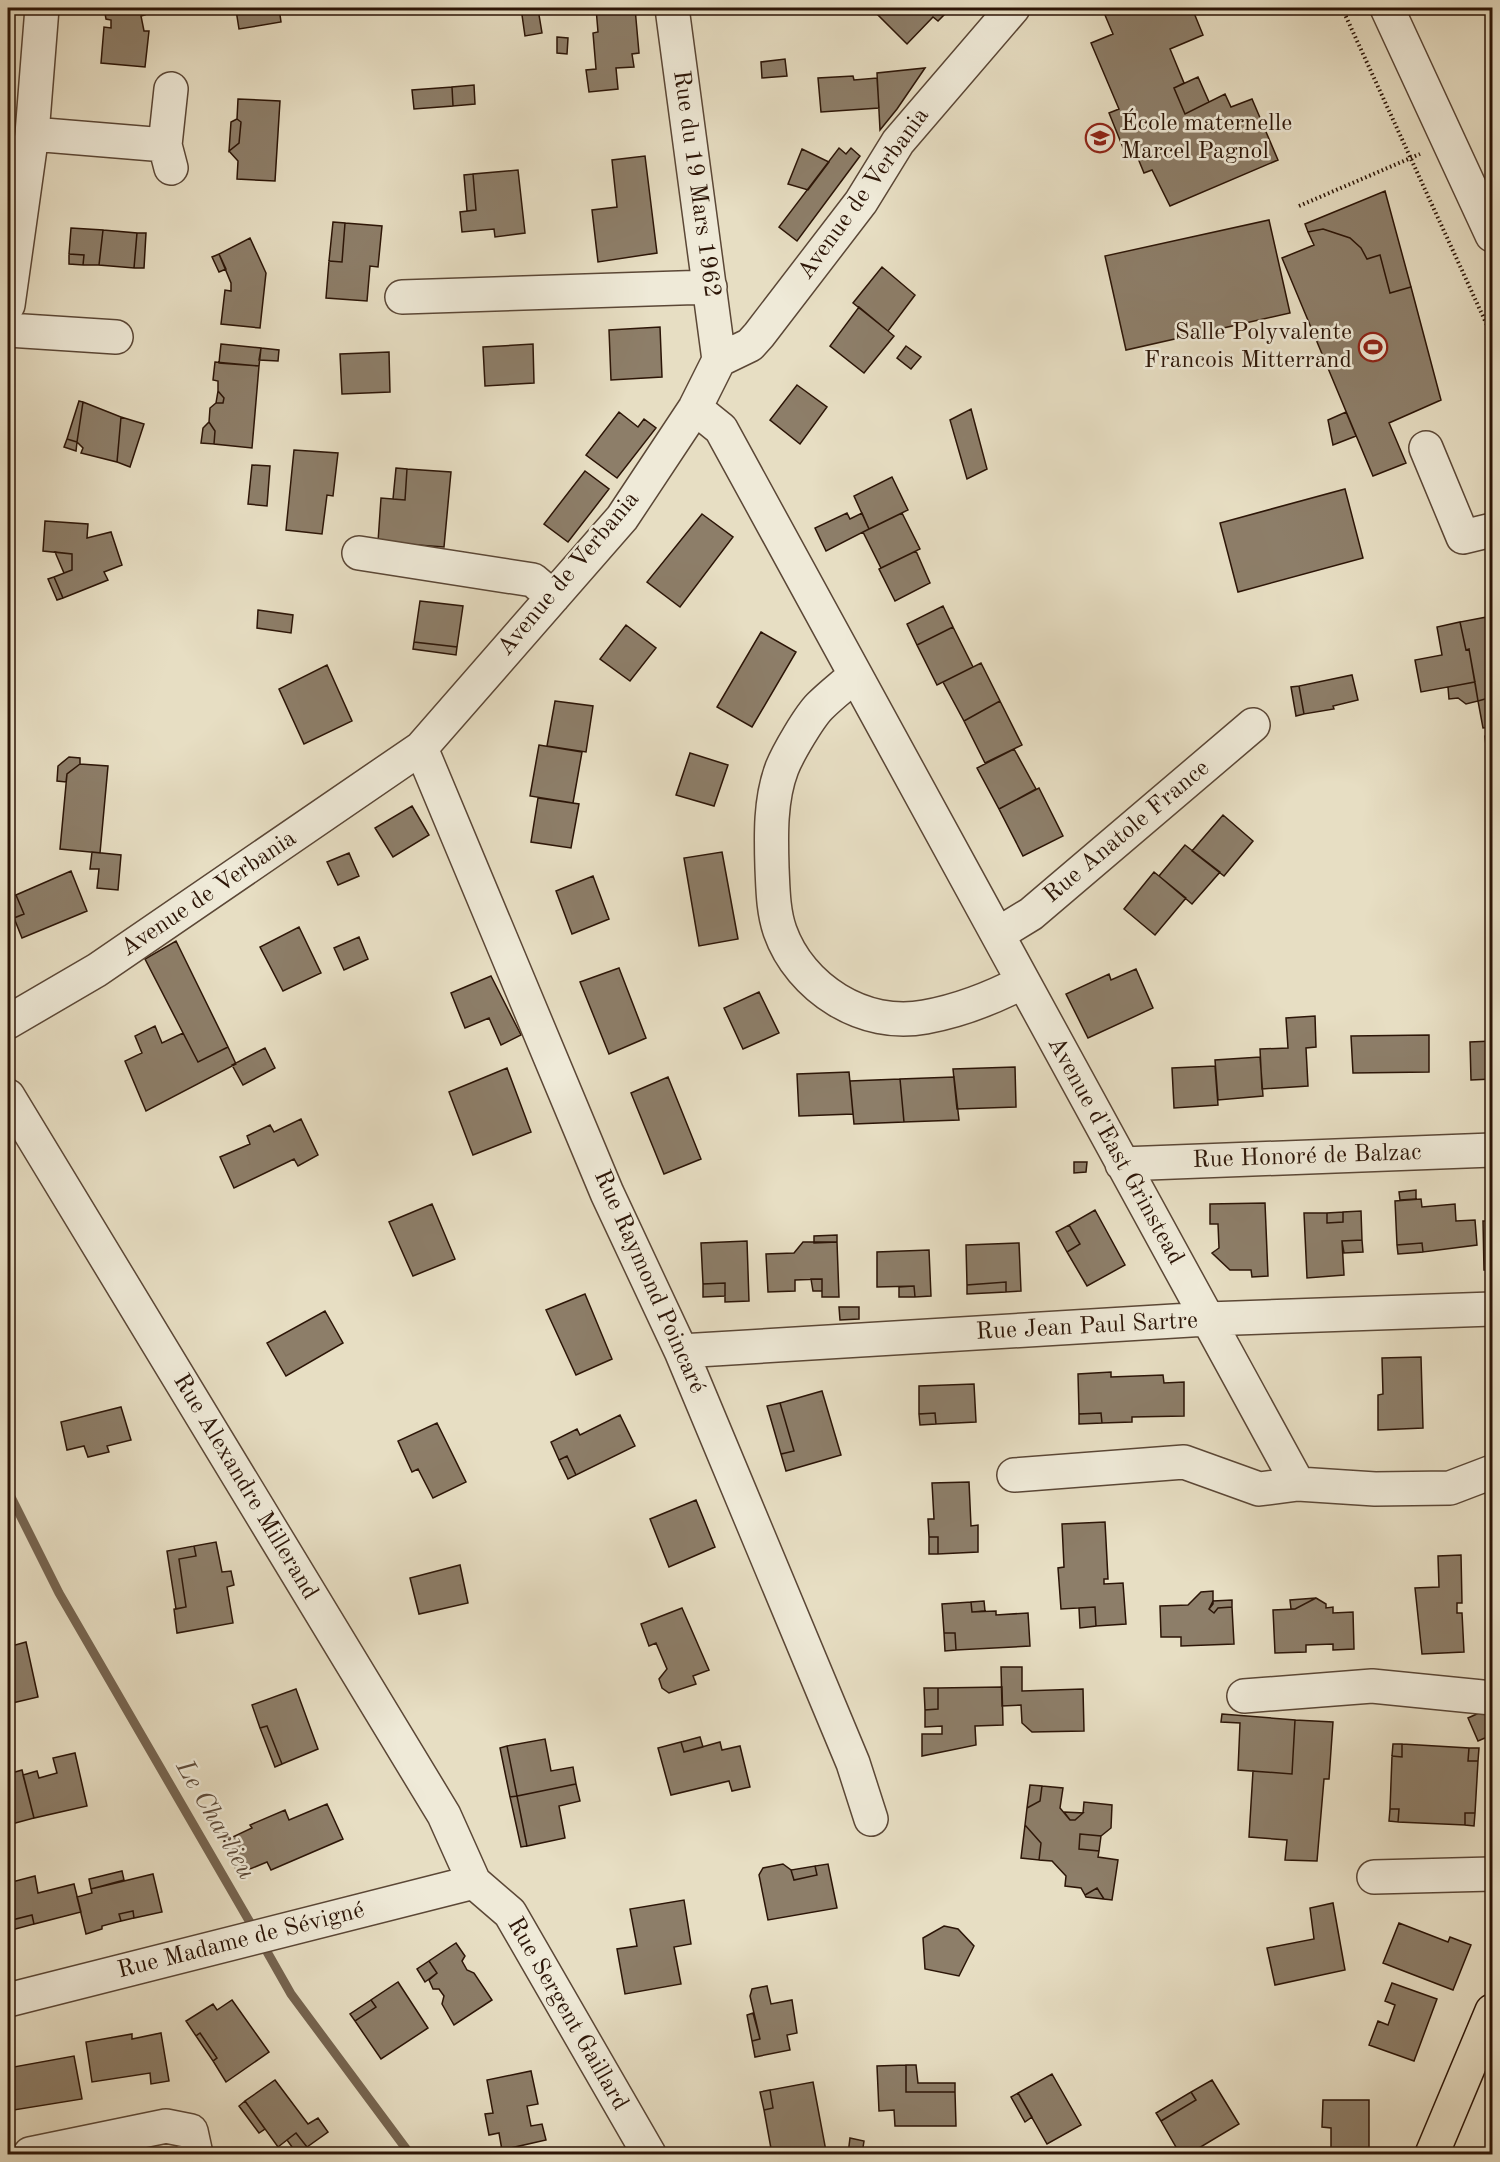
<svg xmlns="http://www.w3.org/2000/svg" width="1500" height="2162" viewBox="0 0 1500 2162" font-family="'Old Standard TT',serif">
  <rect width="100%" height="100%" fill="#e7dec3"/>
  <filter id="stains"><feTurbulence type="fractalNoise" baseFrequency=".00333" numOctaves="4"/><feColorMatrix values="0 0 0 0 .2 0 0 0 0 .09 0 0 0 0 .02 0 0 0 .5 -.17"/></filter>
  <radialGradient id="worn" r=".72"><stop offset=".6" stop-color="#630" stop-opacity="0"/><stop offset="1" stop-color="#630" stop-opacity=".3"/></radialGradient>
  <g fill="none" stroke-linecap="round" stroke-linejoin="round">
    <path stroke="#766551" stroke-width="9" d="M8 1491 59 1593 255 1931
      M262 1943 291 1994 410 2154"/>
  </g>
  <path fill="#8d7e69" stroke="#2c1507" stroke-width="1.5" d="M104 8H144L145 15 141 16 144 31H149L145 67 101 63 104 27 111 28V20L106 19Z
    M246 8H279L281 22 239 29 236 10Z
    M521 8 538 9 542 33 525 36Z
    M596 8H635L639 53 632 54 634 67 616 68 618 89 589 92 586 70 596 69 593 33 598 32Z
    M876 8H951L938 21 933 17 907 44 873 10Z
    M1102 8H1192L1203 35 1170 49 1184 83 1174 88 1185 114 1225 94 1231 107 1252 99 1278 160 1170 206 1152 170 1144 173 1135 151 1126 155 1109 113 1119 109 1091 43 1113 34Z
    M557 37 568 38 567 54 557 53Z
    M785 59 787 76 762 78 761 62Z
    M925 68 897 109 880 130 877 73Z
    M853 76 854 80 877 78 879 108 821 112 818 78Z
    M1198 77 1209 102 1185 114 1174 88Z
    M474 85 475 104 453 106 452 87Z
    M452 87 453 106 414 109 412 90Z
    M238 99 280 101 275 181 237 179 238 161 229 151 239 143 241 122 237 119Z
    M237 119 241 122 239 143 229 151 231 122Z
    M839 148 846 154 851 148 860 156 797 241 779 227Z
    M802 149 829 162 808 190 788 184Z
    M645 156 657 253 598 262 592 210 617 207 612 160Z
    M518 170 525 233 495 237 494 229 462 232 460 212 476 210 473 174Z
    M473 174 476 210 467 211 464 175Z
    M1385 191 1411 287 1390 293 1380 255 1367 259 1361 248 1350 238 1323 229 1308 232 1305 224Z
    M1269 220 1290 313 1126 350 1105 256Z
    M333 222 345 223 342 262 329 261Z
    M345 223 382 226 378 267 370 266 367 301 326 298 329 261 342 262Z
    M71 228 103 230 99 265H83L84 255 69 254Z
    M1323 229 1350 238 1361 248 1367 259 1380 255 1390 293 1411 287 1441 400 1389 423 1406 463 1373 476 1282 258 1314 245 1308 232Z
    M103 230 137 233 134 268 99 265Z
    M137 233H146L144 268H134Z
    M250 238 266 273 260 328 221 324 225 290 231 291V283L219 254Z
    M69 254 84 255 83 265 69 264Z
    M219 254 226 269 219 272 212 257Z
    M882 267 915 295 888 331 853 303Z
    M859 307 894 336 864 373 830 346Z
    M660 327 662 377 611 380 609 330Z
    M221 344 261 348 259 366 219 363Z
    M533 344 534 383 485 386 483 347Z
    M906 346 921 357 911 369 897 358Z
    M261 348 279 350 278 361 259 360Z
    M389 352 390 392 342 394 340 354Z
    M215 362 259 366 252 448 214 444 215 431 209 422 210 408 216 403H223L224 398 218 391V381L213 380Z
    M797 385 827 407 800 444 770 420Z
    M218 391 224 398 223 403H216Z
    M79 401 83 402 77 442 67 439Z
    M83 402 121 417 117 462 81 453 83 448 77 442Z
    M971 409 987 469 967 479 950 420Z
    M619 412 638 427 644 419 656 428 617 478 586 455Z
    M1346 412 1356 436 1333 445 1328 420Z
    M121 417 144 424 130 467 117 462Z
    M209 422 215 431 214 444 201 443 203 428Z
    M67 439 77 442 76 451 64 447Z
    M294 450 338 453 333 496 327 495 322 534 286 530Z
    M252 465 270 466 267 506 248 504Z
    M396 468 407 469 405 500 393 499Z
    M407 469 451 472 444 547 378 542 381 498 405 500Z
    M585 471 609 489 568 542 544 524Z
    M892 477 908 510 869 529 854 496Z
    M1345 489 1363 558 1238 592 1220 523Z
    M847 513 850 519 862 513 869 529 826 551 815 528Z
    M902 513 920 549 881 568 863 532Z
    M702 514 733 537 680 607 647 582Z
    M45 521 88 524 87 538 111 532 122 565 104 572 108 580 63 598 54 577 72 570V554L43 551Z
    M916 551 930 583 895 601 879 569Z
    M55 552 72 554V570L64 573Z
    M54 577 63 598 57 600 48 579Z
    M420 601 463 606 457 647 414 642Z
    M943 606 953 627 917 645 907 624Z
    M258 610 293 615 291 633 257 628Z
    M1492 616V697L1478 701 1469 649 1466 650 1460 622Z
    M1460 622 1466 650 1469 649 1475 682 1421 692 1415 660 1442 655 1437 627Z
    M626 625 656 648 630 681 600 659Z
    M953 627 973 667 937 685 917 645Z
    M761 632 796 652 752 727 717 707Z
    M414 642 457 647 456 655 413 649Z
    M981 663 1000 701 964 721 943 682Z
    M327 665 352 721 304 744 279 689Z
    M1352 675 1358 700 1333 706 1334 709 1304 714 1299 686Z
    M1475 682 1478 701 1466 704 1458 698 1449 699 1448 687Z
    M1299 686 1304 714 1296 716 1291 687Z
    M1492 697V727L1483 728 1478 701Z
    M555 701 593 706 586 752 547 746Z
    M1000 701 1022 745 985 763 964 721Z
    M1489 727H1492V745L1486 746 1485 736 1491 735Z
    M539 745 582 752 573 803 530 796Z
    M1492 745V760L1488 761 1486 746Z
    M1014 749 1036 789 999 809 977 768Z
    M690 753 728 765 714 806 676 795Z
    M69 757 80 758V764L67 774 66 782 57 781 58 766Z
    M80 764 108 766 100 853 60 849 67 774Z
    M1039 788 1063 836 1023 856 999 809Z
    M538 798 579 804 571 848 531 842Z
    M412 806 429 835 393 857 375 828Z
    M1223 815 1253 841 1224 876 1192 851Z
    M1185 845 1220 872 1192 904 1159 876Z
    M92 852 121 855 118 890 97 888 99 869H90Z
    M722 852 738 939 699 946 684 858Z
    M349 853 359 876 338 885 327 862Z
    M71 871 87 911 22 938 14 918 24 914 16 895Z
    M1154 872 1186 898 1155 935 1124 909Z
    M593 876 609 919 572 934 556 891Z
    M16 895 24 914 14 918 8 898Z
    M299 927 321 973 283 991 260 947Z
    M359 937 368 959 344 970 334 948Z
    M176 941 228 1047 198 1062 145 959Z
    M619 968 646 1038 609 1054 580 982Z
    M1136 969 1153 1008 1088 1038 1066 994 1109 974 1111 980Z
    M491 976 521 1035 501 1045 489 1018 465 1028 451 993Z
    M759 992 779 1033 743 1049 724 1008Z
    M1315 1016 1316 1047 1306 1048 1308 1086 1262 1089 1260 1049 1288 1048 1286 1018Z
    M155 1026 162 1043 183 1033 198 1062 228 1047 236 1064 146 1111 125 1061 142 1053 135 1036Z
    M1429 1035V1072L1353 1073 1351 1036Z
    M1492 1041V1079L1471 1080 1470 1042Z
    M265 1048 275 1068 243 1085 232 1065Z
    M1260 1057 1263 1096 1218 1100 1215 1060Z
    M1215 1066 1218 1105 1174 1108 1172 1068Z
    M1015 1067 1016 1107 957 1109 953 1069Z
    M507 1068 531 1132 473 1155 449 1092Z
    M849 1072 853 1114 799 1116 797 1074Z
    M668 1077 701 1159 664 1174 631 1093Z
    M954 1077 959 1120 904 1122 900 1079Z
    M900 1079 904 1122 854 1124 850 1081Z
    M301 1119 318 1155 298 1166 294 1159 234 1188 220 1157 250 1144 247 1136 270 1125 274 1132Z
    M1074 1162H1087L1086 1172 1074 1173Z
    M1416 1190V1199L1400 1200 1399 1192Z
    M1421 1199 1422 1207 1455 1204 1456 1221 1475 1220 1477 1245 1423 1252 1422 1243 1397 1245 1395 1201Z
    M1265 1203 1268 1276 1252 1277 1251 1270H1230L1212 1253 1219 1248 1218 1224H1210V1204Z
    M432 1204 455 1259 413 1276 389 1222Z
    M1095 1210 1125 1265 1087 1286 1067 1252 1080 1244 1069 1225Z
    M1361 1211 1362 1240 1342 1241 1344 1275 1307 1278 1304 1213H1327V1223L1343 1222V1212Z
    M1343 1212V1222L1327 1223V1213Z
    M1483 1221H1492V1270H1484Z
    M1069 1225 1080 1244 1067 1252 1056 1232Z
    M837 1235V1242L814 1243V1236Z
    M1362 1240 1363 1252 1344 1253 1342 1241Z
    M747 1241 749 1301 725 1302V1283L703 1284 701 1243Z
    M803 1242H837L839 1297H822V1279L795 1280V1291L768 1292 766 1254 794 1253Z
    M1019 1243 1021 1291 1006 1292V1282L967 1285 966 1245Z
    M1422 1243 1423 1252 1398 1254 1397 1245Z
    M929 1250 931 1296 915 1297 914 1286 877 1287V1252Z
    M811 1279H822V1291H813Z
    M1006 1282V1292L967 1294V1285Z
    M725 1283V1296L703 1297V1284Z
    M914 1286 915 1297H899V1287Z
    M585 1294 612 1359 576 1375 546 1310Z
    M839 1307H859V1319L840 1320Z
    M325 1311 343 1343 286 1376 267 1343Z
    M1421 1357 1423 1428 1378 1430V1395L1383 1394 1382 1358Z
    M1111 1372V1377L1163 1375 1164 1383 1184 1382V1416L1132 1417V1422L1102 1423 1101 1413 1079 1414 1078 1374Z
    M974 1384 976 1422 936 1424 935 1413 919 1414V1386Z
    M822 1391 841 1455 786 1471 781 1454 794 1451 780 1403Z
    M780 1403 794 1451 781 1454 767 1406Z
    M121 1407 131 1440 107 1446 109 1452 88 1457 84 1446 67 1450 61 1422Z
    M935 1413 936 1424 920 1425 919 1414Z
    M1101 1413 1102 1423 1079 1424V1414Z
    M620 1415 635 1446 576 1475 567 1456 559 1460 551 1442 577 1429 580 1435Z
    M437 1423 466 1482 433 1498 418 1469 412 1472 398 1441Z
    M567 1456 576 1475 568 1479 559 1460Z
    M969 1482 971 1526 978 1525V1552L938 1554V1537H929L928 1519H934L932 1483Z
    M696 1500 715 1547 669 1567 650 1519Z
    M1105 1522 1108 1579H1104V1584L1123 1583 1126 1624 1096 1626 1095 1607 1061 1609 1058 1568 1064 1567 1062 1524Z
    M929 1537H938V1554H929Z
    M216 1542 222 1572 231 1571 234 1585 227 1587 233 1623 177 1633 174 1609 186 1607 179 1559 196 1556 194 1546Z
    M194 1546 196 1556 179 1559 186 1607 176 1609 167 1551Z
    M1461 1555 1462 1603H1457V1613H1462L1464 1652 1422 1654 1415 1588 1439 1587 1438 1556Z
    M460 1565 468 1603 419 1614 410 1578Z
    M1213 1591V1604L1209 1609 1214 1613 1218 1608 1232 1607 1234 1644 1181 1646V1637H1161L1160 1606 1188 1605 1201 1592Z
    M1316 1598 1326 1604V1608L1333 1607V1613L1353 1612 1354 1649 1333 1650V1644L1306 1645V1652L1275 1653 1273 1610 1295 1609Z
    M1316 1598 1295 1609H1291L1290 1600Z
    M1232 1600V1607L1218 1608 1214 1613 1209 1609 1213 1601Z
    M984 1601 985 1611 972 1612 971 1602Z
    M971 1602 972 1612 996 1611V1615L1028 1613 1030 1646 956 1650 955 1633H944L942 1604Z
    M1095 1607 1096 1626 1080 1628 1079 1608Z
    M682 1608 709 1670 693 1676 696 1684 669 1693 662 1688 659 1679 667 1669 656 1643 649 1646 641 1624Z
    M944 1633H955L956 1650 945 1651Z
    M26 1642 38 1697 8 1704V1647Z
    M1001 1667H1022V1691L1083 1689 1084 1731 1032 1732 1022 1723 1021 1705 1002 1706Z
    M1002 1687 1003 1725 975 1726 976 1745 922 1756V1734H942V1726L925 1727V1710L938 1709V1688Z
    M924 1688H938V1709L925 1710Z
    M296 1689 318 1749 282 1764 267 1726 260 1728 252 1705Z
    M1490 1708 1492 1709V1735L1478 1741 1468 1718Z
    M1222 1714 1295 1720 1292 1774 1238 1770 1240 1723 1221 1722Z
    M1295 1720 1333 1722 1329 1779H1324L1317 1861 1285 1860 1287 1840 1249 1837 1253 1771 1292 1774Z
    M267 1726 282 1764 275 1767 260 1728Z
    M700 1737 703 1747 684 1752 681 1742Z
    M545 1739 551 1771 573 1767 576 1784 517 1796 507 1746Z
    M681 1742 684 1752 720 1742 722 1750 740 1746 750 1787 732 1791 729 1781 671 1795 658 1748Z
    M1393 1744H1402V1757L1392 1756Z
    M1402 1744 1469 1748 1468 1761H1478L1475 1813H1465V1825L1398 1822 1399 1809H1390L1392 1756 1402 1757Z
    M507 1746 517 1796 510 1797 500 1748Z
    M1469 1748H1479L1478 1761H1468Z
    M75 1753 87 1806 34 1818 23 1775 37 1771 39 1778 57 1773 53 1758Z
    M22 1770 34 1818 8 1825V1774Z
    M576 1784 580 1801 559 1806 565 1838 527 1846 517 1796Z
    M1030 1785 1042 1786 1040 1801 1027 1808Z
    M1042 1786 1063 1788 1060 1808 1070 1820H1075L1083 1813 1084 1802 1112 1805 1111 1828 1101 1836 1080 1834 1079 1849 1099 1851 1098 1857 1118 1860 1112 1900 1104 1899 1097 1888 1085 1895 1081 1888 1065 1886 1066 1876 1052 1861 1039 1860 1041 1843 1025 1825 1027 1808 1040 1801Z
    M517 1796 527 1846 521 1847 510 1797Z
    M327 1804 343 1839 271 1870 267 1862 238 1874 224 1841 252 1828 250 1825 285 1810 289 1820Z
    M1390 1809H1399L1398 1822 1389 1821Z
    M1064 1812 1083 1813 1075 1820H1070Z
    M1465 1813H1475L1474 1826 1465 1825Z
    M1025 1825 1041 1843 1039 1860 1021 1858Z
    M1080 1834 1101 1836 1099 1851 1079 1849Z
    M783 1864 791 1870 794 1880 817 1875 815 1866 828 1864 837 1908 768 1920 759 1875 763 1868Z
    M815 1866 817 1875 794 1880 791 1870Z
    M122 1871 124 1880 91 1889 89 1879Z
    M153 1874 162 1912 134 1918 133 1911 119 1914 121 1921 102 1926V1929L86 1934 77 1897 92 1893 91 1889Z
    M35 1876 38 1893 74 1884 81 1912 34 1924 32 1915 8 1921V1883Z
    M1097 1888 1104 1899 1086 1897 1085 1895Z
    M684 1900 691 1944 674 1947 681 1984 625 1994 617 1949 637 1946 630 1909Z
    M1333 1903 1345 1970 1275 1985 1267 1948 1314 1939 1310 1908Z
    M133 1911 134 1918 121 1921 119 1914Z
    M32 1915 34 1924 8 1931V1921Z
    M1399 1923 1448 1942 1450 1937 1471 1945 1453 1990 1383 1963Z
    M944 1926 958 1929 974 1946 959 1976 925 1969 923 1938Z
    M456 1943 465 1956 462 1961 467 1970 474 1973 492 2000 454 2025 442 2004 444 1996 439 1989H433L429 1980 437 1973 429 1961Z
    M429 1961 437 1973 425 1982 417 1969Z
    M398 1982 428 2028 381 2059 355 2021 376 2007 371 2000Z
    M1392 1983 1437 1999 1414 2061 1369 2045 1378 2021 1388 2025 1395 2005 1385 2001Z
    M767 1986 771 2004 792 2000 797 2033 787 2035 790 2050 755 2057 752 2041 760 2039 750 1996 752 1989Z
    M232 2000 269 2052 226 2082 213 2061 217 2058 200 2033 196 2036 186 2021 213 2004 217 2010Z
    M371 2000 376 2007 355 2021 350 2014Z
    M753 2013 760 2039 752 2041 747 2015Z
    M161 2033 169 2081 151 2084 150 2073 92 2082 86 2042 132 2034V2039Z
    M200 2033 217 2058 213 2061 196 2036Z
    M74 2056 82 2099 14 2110 8 2068Z
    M906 2065V2092H955L956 2126H895L894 2110 879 2111 877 2066Z
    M906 2065H916L918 2083H955V2092H906Z
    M531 2071 538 2104 527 2106 531 2126 542 2124 546 2140 502 2150 499 2133 489 2135 485 2114 493 2113 487 2080Z
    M1052 2074 1081 2125 1047 2144 1018 2093Z
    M275 2080 308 2124 318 2118 328 2132 307 2147 296 2133 278 2147 245 2101Z
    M1212 2080 1239 2124 1189 2154H1180L1161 2121 1196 2100 1191 2092Z
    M813 2082 826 2151 806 2154H772L764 2110 773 2108 770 2090Z
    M770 2090 773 2108 764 2110 760 2092Z
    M1191 2092 1196 2100 1161 2121 1156 2113Z
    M1018 2093 1032 2117 1025 2122 1011 2097Z
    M1323 2100H1369V2154H1331V2128L1322 2127Z
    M245 2101 265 2129 259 2133 239 2106Z
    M296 2133 307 2147 297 2154 287 2140Z
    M850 2138 864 2141 862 2154H848Z"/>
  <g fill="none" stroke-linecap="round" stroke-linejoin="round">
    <g stroke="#5b4736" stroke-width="36">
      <path id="minor" d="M672 8 719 360
        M1387 8 1492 235
        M171 89 165 145 171 168
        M32 134 165 145
        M402 297 710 287
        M8 305 32 134 42 8
        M8 330 116 337
        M695 408 721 429 1298 1484
        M1426 448 1463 537 1492 530
        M359 553 533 580 553 597
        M854 676C843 686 831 695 820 706 809 717 788 753 782 768 770 799 771 836 772 868 773 889 773 911 780 931 800 988 864 1029 925 1017 959 1011 992 998 1023 982
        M421 748 607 1193 681 1351 853 1763 871 1819
        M998 934 1031 914 1253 725
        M8 1022 97 970 421 748 622 518 695 408 719 360 750 345 759 335 861 202 898 142 1013 8
        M8 1096 444 1815 474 1882 510 1913 649 2154
        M1122 1164 1492 1150
        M681 1351 1207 1319 1492 1309
        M1014 1475 1184 1462 1259 1489 1298 1484 1375 1489 1450 1488 1492 1472
        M1244 1696 1372 1686 1492 1698
        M1374 1877 1492 1874
        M8 2000 474 1882
        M30 2154 166 2126 191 2131 196 2154"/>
    </g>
    <g stroke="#2c1507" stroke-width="36">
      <path id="major" d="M1432 2154 1492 2011"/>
    </g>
    <path stroke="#2c1507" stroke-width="4" stroke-dasharray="1.5 3" stroke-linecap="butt" d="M1342 8 1492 336
      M1299 206 1420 154"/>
    <use href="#minor" stroke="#efead8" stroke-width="33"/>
    <use href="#major" stroke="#e7dec3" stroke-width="33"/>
  </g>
  <defs>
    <g id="school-ring" transform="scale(1.5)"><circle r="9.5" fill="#efead8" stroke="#8f2418" stroke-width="1.5"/><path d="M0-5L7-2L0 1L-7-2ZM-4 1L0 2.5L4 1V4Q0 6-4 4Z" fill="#8f2418"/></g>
    <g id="stadium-ring" transform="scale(1.5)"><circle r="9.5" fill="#efead8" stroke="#8f2418" stroke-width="1.5"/><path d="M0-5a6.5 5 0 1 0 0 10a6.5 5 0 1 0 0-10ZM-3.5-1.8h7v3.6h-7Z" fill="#8f2418"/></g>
  </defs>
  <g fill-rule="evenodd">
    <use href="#school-ring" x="1100" y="138"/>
    <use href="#stadium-ring" x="1373" y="347"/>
  </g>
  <g text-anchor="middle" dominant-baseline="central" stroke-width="5" stroke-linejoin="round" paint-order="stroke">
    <g font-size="24" fill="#2c1507" stroke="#efead8" text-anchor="start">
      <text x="1121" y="124">École maternelle<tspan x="1121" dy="28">Marcel Pagnol</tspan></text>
      <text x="1352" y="333" text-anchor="end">Salle Polyvalente<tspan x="1352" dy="28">Francois Mitterrand</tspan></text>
    </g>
    <g font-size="24" fill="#2c1507" stroke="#efead8">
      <text transform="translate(696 184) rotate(82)">Rue du 19 Mars 1962</text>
      <text transform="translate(864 194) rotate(-54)">Avenue de Verbania</text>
      <text transform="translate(569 574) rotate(-50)">Avenue de Verbania</text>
      <text transform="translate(1127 832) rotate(-40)">Rue Anatole France</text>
      <text transform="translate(209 894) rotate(-34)">Avenue de Verbania</text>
      <text transform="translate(1115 1151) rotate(61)">Avenue d'East Grinstead</text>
      <text transform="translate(1307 1157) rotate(-2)">Rue Honoré de Balzac</text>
      <text transform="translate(649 1282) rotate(66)">Rue Raymond Poincaré</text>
      <text transform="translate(1087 1327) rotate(-3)">Rue Jean Paul Sartre</text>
      <text transform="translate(245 1487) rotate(59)">Rue Alexandre Millerand</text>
      <text transform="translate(241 1941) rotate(-14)">Rue Madame de Sévigné</text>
      <text transform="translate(567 2014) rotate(60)">Rue Sergent Gaillard</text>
    </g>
    <g font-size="26" font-style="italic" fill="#5d4a39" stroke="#efead8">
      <text transform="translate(215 1820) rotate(60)">Le Charlieu</text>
    </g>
  </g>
  <rect width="1500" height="2162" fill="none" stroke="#e7dec3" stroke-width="30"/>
  <rect x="9" y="9" width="1482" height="2144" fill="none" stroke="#2c1507" stroke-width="3"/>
  <rect x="15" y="15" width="1470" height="2132" fill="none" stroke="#2c1507" stroke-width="1.5"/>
  <rect width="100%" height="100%" filter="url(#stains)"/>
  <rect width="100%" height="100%" fill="url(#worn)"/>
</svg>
